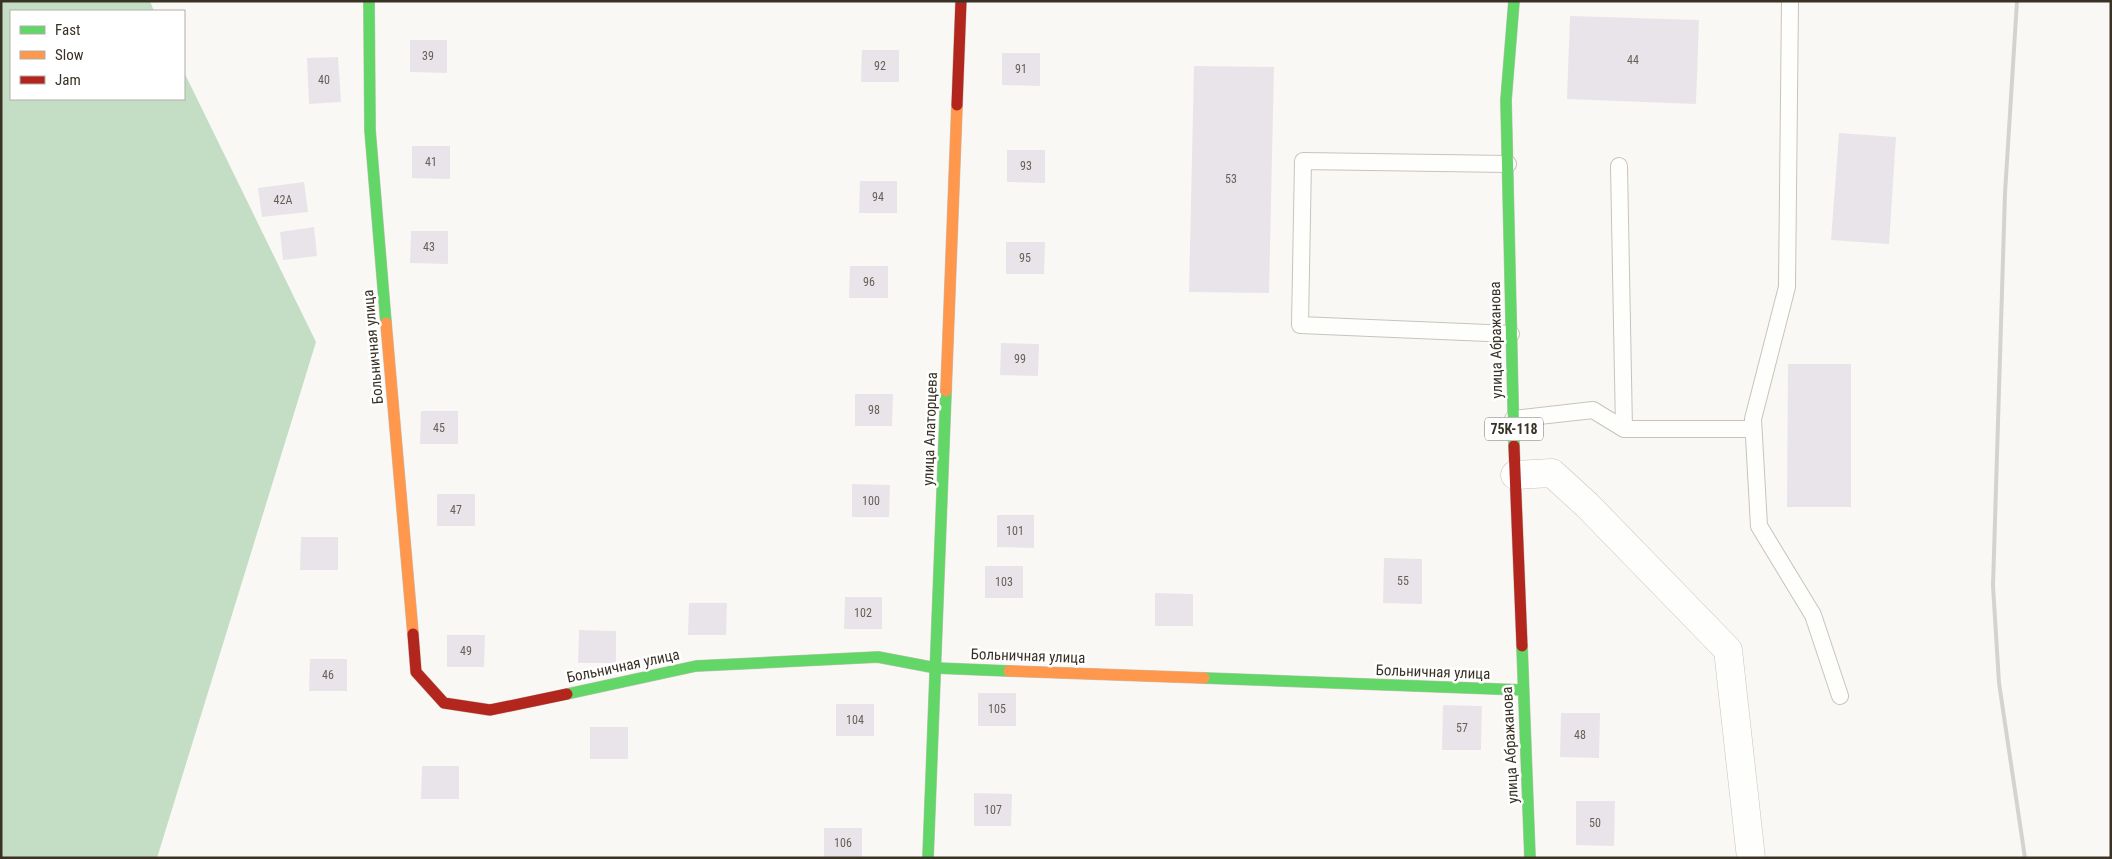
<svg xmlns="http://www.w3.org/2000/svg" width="2112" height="859" viewBox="0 0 2112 859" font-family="'Roboto Condensed',sans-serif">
  <rect width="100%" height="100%" fill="#faf8f4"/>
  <path fill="#c4dec5" d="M1 1H150L154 11H11V99H184V72L316 342 157 858H1Z"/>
  <path fill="#e9e4e9" d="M1570 16 1699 20 1696 104 1567 99Z
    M410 40H447V73L410 72Z
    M862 50H899V82H861Z
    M1002 53H1040V86L1002 85Z
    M338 57 341 102 309 104 307 58Z
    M1194 66 1274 67 1269 293 1189 292Z
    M1839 133 1896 137 1889 244 1831 240Z
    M412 146H450V179L412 178Z
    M1007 150H1045V183L1007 182Z
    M860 181H897V213H859Z
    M304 182 308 212 262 217 258 188Z
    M314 227 317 256 283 260 280 232Z
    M411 231H448V264L410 263Z
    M1006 242H1045L1044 274H1006Z
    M850 266H888V298H849Z
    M1001 343 1039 344 1038 376 1000 375Z
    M1788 364H1851V507H1787Z
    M855 394H893L892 426H855Z
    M421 411H458V444H420Z
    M852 484 890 485 889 517H852Z
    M437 494H475V526H437Z
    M997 515H1034V548L997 547Z
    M301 537H338V570H300Z
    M1384 558 1422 559V604L1383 603Z
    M985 566H1023V598H985Z
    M1155 593 1193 594V626H1155Z
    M845 597H882V629H844Z
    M689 603H727L726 635H688Z
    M579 630 616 631V663H578Z
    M447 635H485L484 667H447Z
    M310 659H347V691H309Z
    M978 693H1016V726H978Z
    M836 704H874V736H836Z
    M1443 705 1482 706 1481 750H1442Z
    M1561 713H1600L1599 758 1560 757Z
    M590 727H628V759H590Z
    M422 766H459V799H421Z
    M974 793 1012 794 1011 826H974Z
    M1576 801H1615L1614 846 1576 845Z
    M824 828H862V858H824Z"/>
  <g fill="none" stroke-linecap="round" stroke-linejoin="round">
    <g stroke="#c8c4bc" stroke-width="18">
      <path id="lane" d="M1790 1 1787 287 1753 419 1759 526 1813 615 1840 696
        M1508 164 1303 161 1300 325 1511 334
        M1619 166 1624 429
        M1513 419 1593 410 1624 429H1753"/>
    </g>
    <g stroke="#c8c4bc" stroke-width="29">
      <path id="street" d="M1515 475 1552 473 1587 505 1728 650 1751 858"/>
    </g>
    <g stroke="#c8c4bc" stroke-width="12">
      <path id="fast" d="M369 1 370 130 386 323
        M1514 1 1506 100 1514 446
        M1522 646 1530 858
        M1204 678 1523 690
        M567 694 696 666 878 657 936 668 1009 671
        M928 858 946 391"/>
    </g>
    <g stroke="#c8c4bc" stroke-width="12">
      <path id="slow" d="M386 323 413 634
        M946 391 957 105
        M1009 671 1204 678"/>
    </g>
    <g stroke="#c8c4bc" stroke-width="12">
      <path id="jam" d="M957 105 961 1
        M1514 446 1522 646
        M413 634 416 672 444 703 490 710 567 694"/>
    </g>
    <use href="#lane" stroke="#fefefd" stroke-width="16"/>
    <use href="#street" stroke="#fefefd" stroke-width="28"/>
    <use href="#fast" stroke="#63d668" stroke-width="11"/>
    <use href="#slow" stroke="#ff974d" stroke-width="11"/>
    <use href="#jam" stroke="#b3261e" stroke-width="11"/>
    <path stroke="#d5d3d2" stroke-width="4" d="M2017 1 2005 193 1993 586 1999 683 2025 858"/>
  </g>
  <g text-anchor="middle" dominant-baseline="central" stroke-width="5" stroke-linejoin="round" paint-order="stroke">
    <g font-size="12" fill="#676058">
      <text x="428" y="56">39</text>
      <text x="1633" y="60">44</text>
      <text x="880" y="66">92</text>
      <text x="1021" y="69">91</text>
      <text x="324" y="80">40</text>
      <text x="431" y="162">41</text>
      <text x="1026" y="166">93</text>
      <text x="1231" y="179">53</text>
      <text x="878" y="197">94</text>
      <text x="283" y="200">42А</text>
      <text x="429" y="247">43</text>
      <text x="1025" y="258">95</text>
      <text x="869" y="282">96</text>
      <text x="1020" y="359">99</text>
      <text x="874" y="410">98</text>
      <text x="439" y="428">45</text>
      <text x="871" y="501">100</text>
      <text x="456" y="510">47</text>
      <text x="1015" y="531">101</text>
      <text x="1403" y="581">55</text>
      <text x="1004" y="582">103</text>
      <text x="863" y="613">102</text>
      <text x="466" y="651">49</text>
      <text x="328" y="675">46</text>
      <text x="997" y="709">105</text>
      <text x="855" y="720">104</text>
      <text x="1462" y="728">57</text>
      <text x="1580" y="735">48</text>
      <text x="993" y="810">107</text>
      <text x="1595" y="823">50</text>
      <text x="843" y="843">106</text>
    </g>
    <rect fill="#fff" stroke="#747066" stroke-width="1" x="1485" y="417.5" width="58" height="23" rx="4"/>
    <g font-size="14" font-weight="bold" fill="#393225">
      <text x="1514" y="429">75К-118</text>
    </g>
    <g font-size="15" fill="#393225" stroke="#fff">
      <text transform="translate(1496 340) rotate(-91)">улица Абражанова</text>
      <text transform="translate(373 347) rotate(-95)">Больничная улица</text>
      <text transform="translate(930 429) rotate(-88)">улица Алаторцева</text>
      <text transform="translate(1028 656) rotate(2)">Больничная улица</text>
      <text transform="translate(623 666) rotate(-12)">Больничная улица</text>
      <text transform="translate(1433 672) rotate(2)">Больничная улица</text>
      <text transform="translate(1510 745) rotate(-93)">улица Абражанова</text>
    </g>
  </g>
  <rect width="2112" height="859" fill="none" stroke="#393225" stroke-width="5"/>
  <rect x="10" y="10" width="175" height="90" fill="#ffffff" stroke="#b0ada8"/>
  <rect x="20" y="26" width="25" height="8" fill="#63d668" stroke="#b0ada8"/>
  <text x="55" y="35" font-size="15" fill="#393225">Fast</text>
  <rect x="20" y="51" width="25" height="8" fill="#ff974d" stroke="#b0ada8"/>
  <text x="55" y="60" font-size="15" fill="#393225">Slow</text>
  <rect x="20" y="76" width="25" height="8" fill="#b3261e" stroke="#b0ada8"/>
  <text x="55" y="85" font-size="15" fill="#393225">Jam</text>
</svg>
